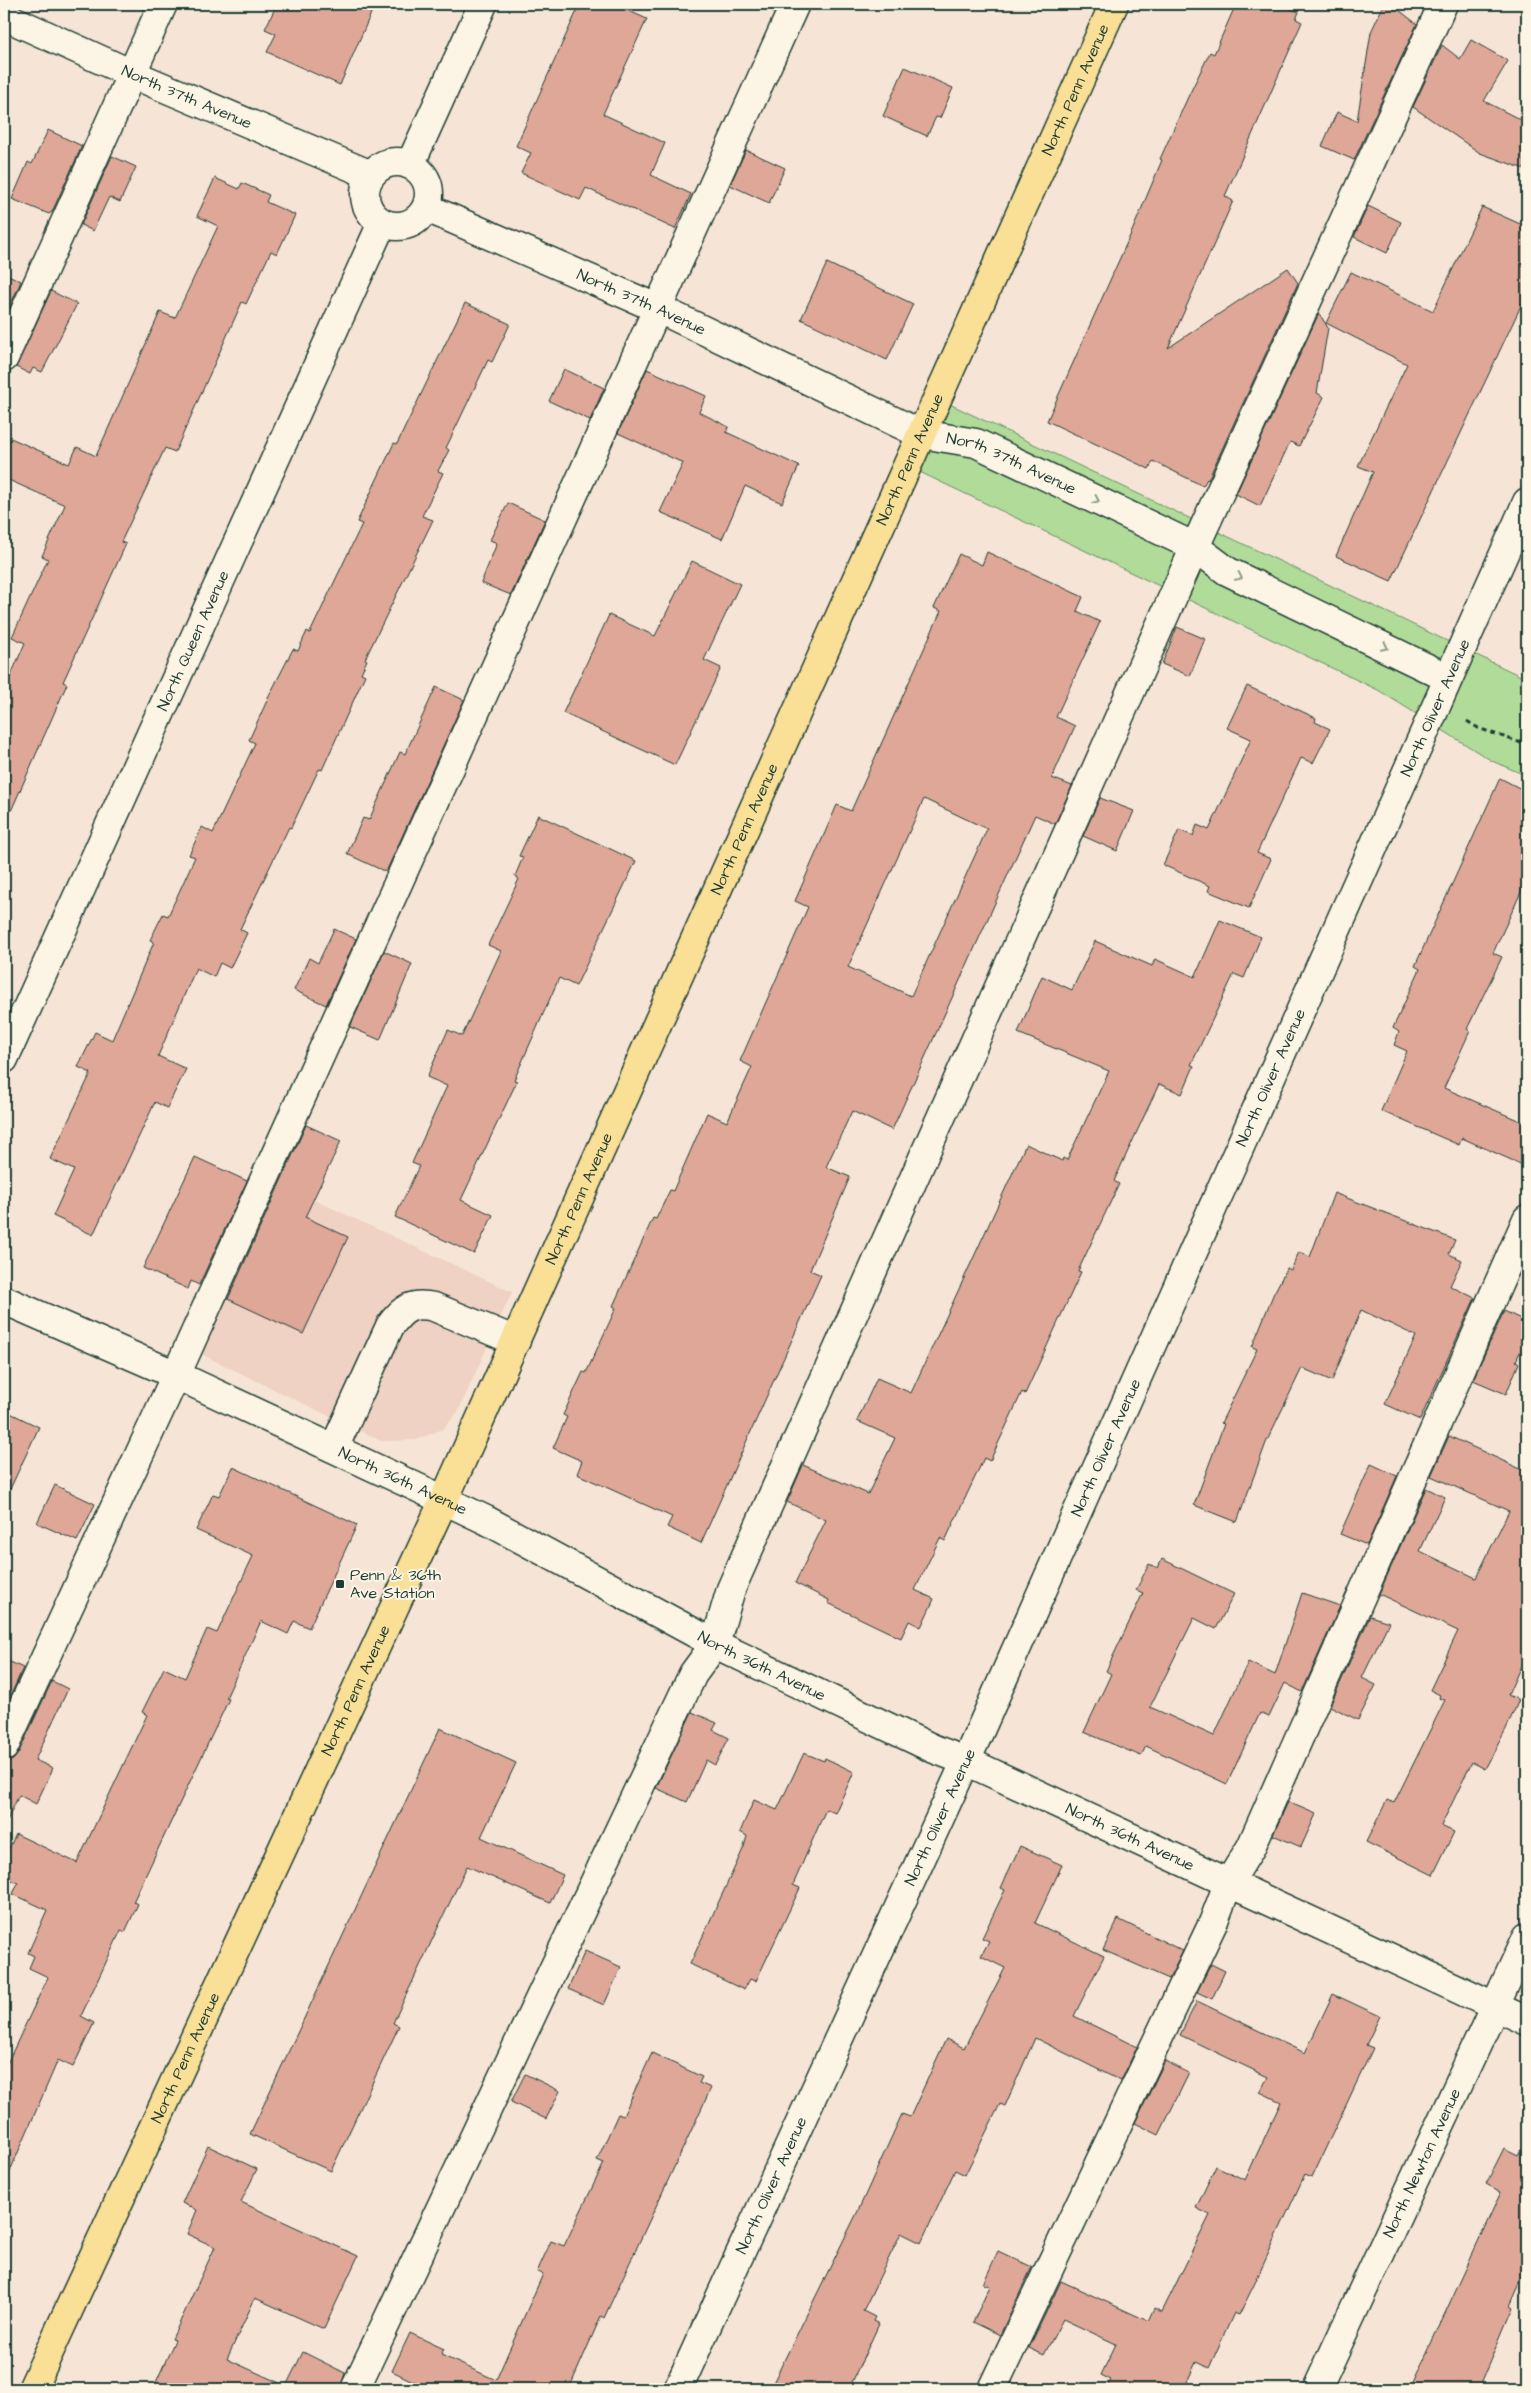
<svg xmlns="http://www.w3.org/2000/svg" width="1531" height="2393" viewBox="0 0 1531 2393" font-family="'Architects Daughter',sans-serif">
  <rect width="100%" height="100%" fill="#f6e5d6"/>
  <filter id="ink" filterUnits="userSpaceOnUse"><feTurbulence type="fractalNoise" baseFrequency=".02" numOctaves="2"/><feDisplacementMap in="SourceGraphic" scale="10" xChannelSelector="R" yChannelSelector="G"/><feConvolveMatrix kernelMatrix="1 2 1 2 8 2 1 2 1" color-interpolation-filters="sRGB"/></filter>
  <g filter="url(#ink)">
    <path fill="#efd2c3" d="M274 1181 512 1292 458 1412 443 1429 416 1440 381 1441 195 1351Z"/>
    <path fill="#b1db99" stroke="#688c66" d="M937 398 1527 679V776L1492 761 1378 690 907 466Z"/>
    <path fill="#dfa798" stroke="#1f3d34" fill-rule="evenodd" d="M277 4H375L340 85 267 52 276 34 265 29Z
      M580 4H613L647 19 603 114 665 143 651 175 691 194 675 229 586 188 580 200 521 173 531 153 516 146Z
      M1236 4H1279L1299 12 1296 19 1302 22 1225 196 1233 201 1168 348 1288 268 1298 283 1208 480 1207 479 1203 486 1153 461 1149 469 1047 421 1133 229 1162 160 1160 159 1188 97 1210 52 1214 54Z
      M1384 4H1391L1417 24 1354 160 1322 146 1337 112 1357 121 1371 32Z
      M1471 40 1508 61 1484 101 1527 123V170L1480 153 1413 107 1442 45 1460 59Z
      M905 67 953 88 940 118 936 117 927 136 883 116Z
      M48 130 82 146 52 212 49 214 12 199 28 162 32 164Z
      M746 150 785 168 769 203 730 185Z
      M112 156 136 167 120 202 109 197 93 231 81 225Z
      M215 178 239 189 242 183 269 195 266 202 295 215 277 254 271 251 246 304 242 302 175 452 165 448 121 542 126 544 63 682 67 684 4 827V691L25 643 12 637 48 559 42 556 65 505 4 478V435L69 464 77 447 96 456 160 312 175 318 218 226 197 216Z
      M1368 206 1401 222 1387 253 1354 237Z
      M1482 207 1527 227V293L1391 581 1336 556 1373 472 1358 466 1407 364 1326 323 1351 272 1433 311Z
      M827 263 913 304 887 360 801 319Z
      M4 273 21 281 4 320Z
      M51 291 77 304 42 372 33 368 30 374 16 367Z
      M465 303 510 324 492 362 488 360 446 448 449 450 438 471 443 473 422 516 433 520 365 659 367 660 361 673 365 675 322 770 319 769 291 828 289 827 240 929 247 933 230 968 220 963 214 977 196 968 158 1056 186 1069 167 1108 155 1102 93 1235 53 1216 74 1170 50 1159 91 1073 78 1067 95 1032 112 1040 154 942 150 940 163 914 168 916 195 857 189 855 202 827 213 833 255 743 249 740 270 694 293 649 298 651 307 631 310 633 362 524 357 522 394 443 397 444Z
      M1319 313 1328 328 1317 393 1324 397 1299 446 1290 442 1260 506 1236 494Z
      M564 369 604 388 590 420 549 401Z
      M647 369 706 396 699 412 729 427 726 432 799 466 782 503 745 486 722 539 660 512 683 463 618 433Z
      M508 503 545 520 511 595 481 583 497 543 490 540Z
      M987 552 1083 597 1077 611 1100 622 1056 717 1075 726 1052 778 1072 786 1055 824 1035 815 892 1130 852 1111 826 1167 850 1177 810 1270 821 1275 701 1543 667 1527 672 1517 577 1474 582 1461 553 1448 567 1417 563 1415 583 1372 586 1373 616 1308 613 1306 653 1218 656 1219 670 1190 673 1191 707 1113 727 1122 752 1067 740 1061 808 907 795 901 837 805 851 811 941 611 934 608 959 554 982 565ZM924 799 987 829 911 996 848 967Z
      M692 561 740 584 704 660 721 668 675 765 563 713 609 615 655 636Z
      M1177 627 1205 639 1190 676 1162 664Z
      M1247 686 1316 718 1315 722 1330 729 1313 763 1301 758 1257 853 1271 859 1249 908 1208 891 1210 886 1163 865 1179 830 1193 836 1197 825 1209 830 1251 739 1227 728Z
      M436 687 464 700 386 872 347 854 363 818 369 820 400 752 405 754Z
      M1500 778 1527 792V879L1493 953 1502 957 1467 1029 1470 1031 1444 1088 1527 1124V1167L1462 1138 1459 1145 1381 1111 1407 1051 1394 1045 1399 1032 1393 1028 1420 969 1415 966Z
      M1100 798 1134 811 1117 851 1083 836Z
      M538 815 636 861 576 986 559 978 514 1080 517 1081 461 1200 493 1215 474 1254 395 1217 419 1166 412 1163 447 1086 427 1077 448 1030 462 1036 501 951 488 945 519 879 515 876 523 857 519 856Z
      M1220 920 1261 937 1244 978 1234 974 1191 1065 1194 1066 1182 1094 1159 1084 1114 1181 1119 1184 1078 1271 1081 1272 1025 1394 1022 1392 990 1461 984 1458 945 1541 940 1538 915 1590 934 1599 921 1627 909 1621 901 1638 828 1603 829 1600 795 1583 826 1520 787 1502 803 1465 868 1494 895 1438 857 1421 877 1378 911 1393 1026 1144 1062 1161 1063 1158 1067 1160 1109 1071 1018 1033 1042 976 1072 990 1095 941 1152 966 1155 959 1195 977Z
      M334 929 356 939 326 1005 294 990 309 958 318 963Z
      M384 951 412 964 380 1040 350 1027Z
      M306 1125 341 1141 305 1217 348 1237 303 1334 228 1299Z
      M195 1157 247 1181 199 1285 191 1281 188 1289 143 1268Z
      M1334 1193 1455 1240 1449 1254 1462 1260 1450 1286 1475 1298 1420 1420 1385 1404 1416 1336 1361 1310 1332 1381 1302 1368 1266 1443 1237 1522 1194 1505 1224 1424 1221 1423 1257 1349 1252 1347 1273 1295 1287 1268 1291 1270 1299 1252 1310 1257Z
      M1504 1311 1527 1322V1336L1516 1361 1519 1363 1506 1394 1473 1380Z
      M4 1410 39 1427 4 1502Z
      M1449 1436 1527 1472V1652L1508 1695 1519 1700 1506 1729 1485 1769 1472 1762 1441 1826 1454 1832 1433 1875 1366 1842 1387 1800 1394 1803 1445 1700 1439 1698 1440 1695 1430 1690 1458 1631 1379 1594 1426 1488 1445 1497 1420 1551 1476 1578 1509 1511 1431 1476Z
      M1371 1464 1397 1476 1367 1545 1340 1534Z
      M233 1467 357 1525 309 1628 294 1621 288 1634 261 1621 226 1698 229 1699 133 1902 138 1904 125 1932 121 1930 81 2016 94 2023 73 2067 58 2060 4 2185V2070L48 1977 29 1968 34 1956 28 1953 47 1910 13 1894 18 1883 4 1877V1859L16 1834 77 1863 147 1715 142 1712 164 1668 185 1678 207 1629 217 1633 253 1556 196 1530 213 1494 219 1496Z
      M55 1485 95 1504 77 1541 37 1523Z
      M1162 1559 1234 1594 1216 1629 1194 1618 1150 1707 1214 1736 1248 1662 1275 1675 1302 1593 1340 1606 1302 1692 1285 1683 1269 1717 1260 1713 1227 1784 1146 1746 1141 1756 1084 1732 1111 1674 1106 1671 1143 1593 1136 1590 1149 1564 1158 1568Z
      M1370 1616 1389 1622 1362 1678 1376 1685 1358 1720 1330 1706Z
      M4 1659 23 1668 4 1710Z
      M52 1681 68 1689 35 1760 53 1768 36 1804 19 1795 4 1827V1762L13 1760 18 1754Z
      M692 1712 717 1723 713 1730 729 1738 715 1765 706 1760 687 1802 656 1788Z
      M440 1728 516 1763 481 1837 563 1875 550 1903 467 1866 393 2023 399 2026 331 2171 250 2134Z
      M804 1753 824 1761 825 1758 854 1772 835 1813 826 1809 793 1885 800 1888 756 1981 750 1979 744 1990 690 1964 744 1847 747 1836 740 1832 754 1800 777 1810Z
      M1288 1802 1316 1814 1301 1847 1273 1835Z
      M1020 1846 1062 1865 1035 1923 1104 1956 1074 2016 1137 2047 1121 2081 1035 2038 1005 2106 1000 2104 965 2175 955 2170 921 2243 901 2233 863 2311 875 2317 873 2321 879 2324 849 2389H770L857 2213 902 2114 910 2117 946 2039 964 2048 1005 1968 981 1956 989 1941 982 1938 1005 1890 1001 1888Z
      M1118 1919 1183 1951 1169 1979 1103 1950Z
      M585 1951 621 1967 604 2005 568 1989Z
      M1211 1964 1225 1971 1212 1999 1197 1992Z
      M1333 1994 1380 2016 1366 2045 1373 2048 1312 2177 1305 2174 1253 2287 1239 2315 1234 2313 1209 2368 1196 2362 1184 2389H1106L1111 2380 1101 2375 1116 2344 1063 2319 1044 2355 1029 2348 1061 2281 1148 2321 1154 2308 1162 2312 1210 2215 1196 2208 1216 2166 1245 2180 1281 2102 1260 2092 1268 2077 1180 2035 1197 2001 1305 2053Z
      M652 2053 702 2077 699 2083 711 2088 604 2318 601 2316 569 2389H429L392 2371 410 2333 444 2349 441 2355 496 2380 543 2274 537 2272 551 2241 564 2246 604 2163 597 2160 618 2114 623 2116Z
      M1165 2061 1189 2073 1159 2135 1135 2123Z
      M525 2074 560 2091 546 2119 511 2102Z
      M1527 2136V2267L1510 2305 1513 2307 1478 2389H1410L1501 2192 1486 2184 1504 2148 1518 2155Z
      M208 2146 257 2169 241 2202 358 2256 324 2329 255 2298 227 2359 286 2386 303 2352 345 2373 340 2389H153L175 2340 172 2339 215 2247 187 2234 197 2210 182 2203Z
      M998 2251 1032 2267 1000 2335 973 2322 990 2286 983 2284Z"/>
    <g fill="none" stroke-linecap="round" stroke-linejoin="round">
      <g stroke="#1f3d34" stroke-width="31">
        <g id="minor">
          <path id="s1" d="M4 16 132 74 371 175"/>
          <circle cx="397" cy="194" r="32"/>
          <path d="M410 165 483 4"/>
          <path id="s2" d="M427 208 659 309 921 434 976 443 1195 547 1227 571 1448 678"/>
          <path d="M4 358 163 4"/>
          <path id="s3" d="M4 1059 382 223"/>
          <path id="s4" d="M4 1300 176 1375 444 1500 486 1520 715 1644 934 1749 966 1761 1527 2021"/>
          <path d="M334 1448 390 1326C403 1308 412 1302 434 1307L516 1341"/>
          <path d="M4 1747 176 1375 795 4"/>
          <path d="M355 2389 693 1674 715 1644 731 1589 1195 547 1443 4"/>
          <path id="s5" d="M678 2389 982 1726 1527 502"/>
          <path d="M992 2389 1213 1923 1228 1884 1251 1847 1527 1219"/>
          <path id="s6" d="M1317 2389 1527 1937"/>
        </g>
      </g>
      <g stroke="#1f3d34" stroke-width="31">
        <g id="major">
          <path id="s7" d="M32 2389 444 1500 1114 4"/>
        </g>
      </g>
      <path stroke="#1f3d34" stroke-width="3" stroke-dasharray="5 4" stroke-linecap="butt" d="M1467 721 1478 728 1527 745"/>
      <use href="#minor" stroke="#fcf5e5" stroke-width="28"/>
      <use href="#major" stroke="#fadf96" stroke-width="28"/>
    </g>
    <defs><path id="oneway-chevron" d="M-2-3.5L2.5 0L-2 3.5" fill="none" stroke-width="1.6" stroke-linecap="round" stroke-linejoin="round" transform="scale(1.25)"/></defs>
    <g stroke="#8e998c">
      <use href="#oneway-chevron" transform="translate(1096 500) rotate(25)"/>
      <use href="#oneway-chevron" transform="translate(1239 577) rotate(26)"/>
      <use href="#oneway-chevron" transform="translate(1385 647) rotate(26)"/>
    </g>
  </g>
  <rect fill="#1f3d34" stroke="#fcf5e5" stroke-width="2" x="335" y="1579" width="10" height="10" rx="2.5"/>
  <g text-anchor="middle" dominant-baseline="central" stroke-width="4" stroke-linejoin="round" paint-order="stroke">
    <g font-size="16" fill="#1f3d34" stroke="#fcf5e5">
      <text stroke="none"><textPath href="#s7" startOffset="2525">North Penn Avenue</textPath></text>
      <text stroke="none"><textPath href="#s1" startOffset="200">North 37th Avenue</textPath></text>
      <text stroke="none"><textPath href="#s2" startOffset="234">North 37th Avenue</textPath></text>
      <text stroke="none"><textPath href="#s7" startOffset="2120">North Penn Avenue</textPath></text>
      <text stroke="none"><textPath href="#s2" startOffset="639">North 37th Avenue</textPath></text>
      <text stroke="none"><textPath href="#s3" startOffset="459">North Queen Avenue</textPath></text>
      <text stroke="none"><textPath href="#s5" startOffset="1844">North Oliver Avenue</textPath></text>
      <text stroke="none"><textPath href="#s7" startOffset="1715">North Penn Avenue</textPath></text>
      <text stroke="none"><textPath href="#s5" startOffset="1439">North Oliver Avenue</textPath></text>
      <text stroke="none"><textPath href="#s7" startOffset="1310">North Penn Avenue</textPath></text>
      <text stroke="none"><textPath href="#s5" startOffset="1034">North Oliver Avenue</textPath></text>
      <text stroke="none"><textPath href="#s4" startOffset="438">North 36th Avenue</textPath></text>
      <text stroke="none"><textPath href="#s4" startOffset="842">North 36th Avenue</textPath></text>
      <text stroke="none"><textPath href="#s7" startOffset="770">North Penn Avenue</textPath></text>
      <text stroke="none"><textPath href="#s5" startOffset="629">North Oliver Avenue</textPath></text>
      <text stroke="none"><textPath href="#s4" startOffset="1248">North 36th Avenue</textPath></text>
      <text stroke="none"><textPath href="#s7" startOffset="365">North Penn Avenue</textPath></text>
      <text stroke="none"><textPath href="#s6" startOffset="249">North Newton Avenue</textPath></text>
      <text stroke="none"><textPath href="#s5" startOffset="224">North Oliver Avenue</textPath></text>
    </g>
    <g font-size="16" fill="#1f3d34" stroke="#fcf5e5" text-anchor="start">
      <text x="350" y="1575">Penn &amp; 36th<tspan x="350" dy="18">Ave Station</tspan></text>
    </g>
  </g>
  <rect width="1531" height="2393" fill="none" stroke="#fcf5e5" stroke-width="20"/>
  <rect x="10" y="10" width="1511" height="2373" fill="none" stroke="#1f3d34" stroke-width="2" filter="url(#ink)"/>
</svg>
